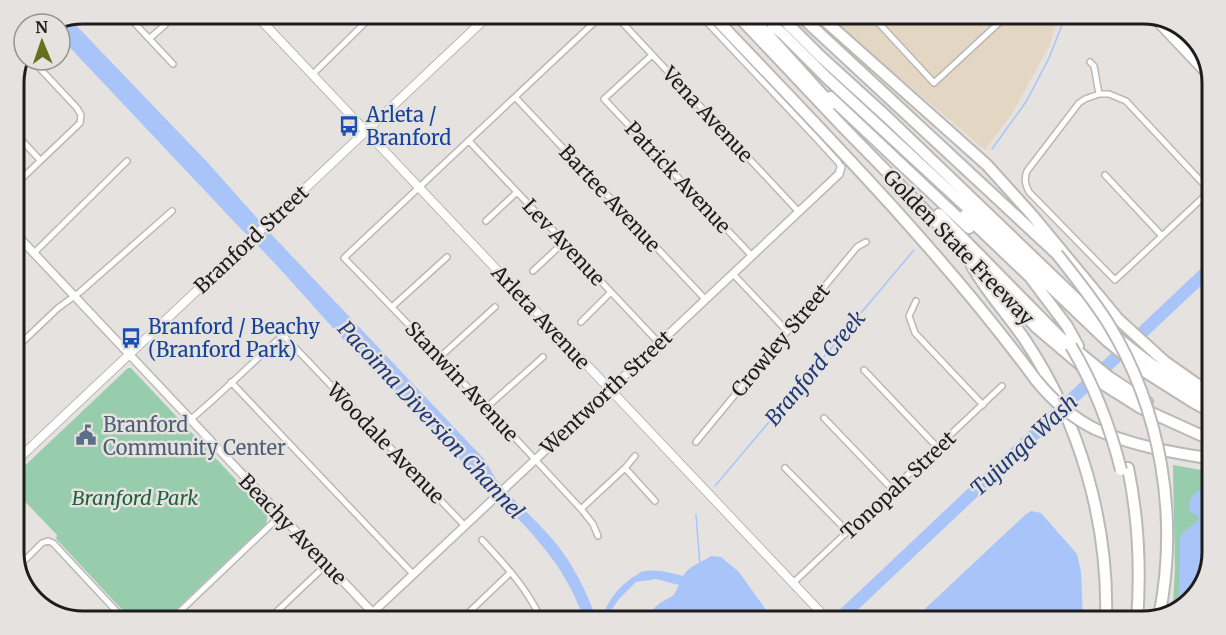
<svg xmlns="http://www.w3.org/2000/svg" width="1226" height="635" viewBox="0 0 1226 635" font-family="Merriweather,serif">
  <rect width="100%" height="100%" fill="#e5e2df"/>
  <path fill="#e3d7c3" d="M831 19 1058 20 1050 44 1013 112 985 150Z"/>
  <path fill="#97ccac" d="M128 368H131L268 514 266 524 170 615H127L59 542 56 539 57 535 14 490V476Z
    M1173 465 1207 471 1205 583 1178 612 1174 613 1173 605 1175 570Z"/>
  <path fill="#a9c4f9" d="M70 19 209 164 272 235 485 460C490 468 494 477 500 484 517 504 537 521 554 541 573 564 586 590 596 618H583C565 559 515 516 474 474 437 436 400 397 362 359 321 317 284 270 241 229L60 37V24H57Z
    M1210 260V277L847 620 830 619Z
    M1207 487 1205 583 1179 611 1180 538 1181 535 1199 519 1197 515 1190 512C1186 498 1196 491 1207 487Z
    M1031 511 1041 513 1077 554 1081 572 1083 621 913 620 1025 515Z
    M711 556 721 557 739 572 769 614 770 619 642 618 660 603 674 595 679 585 656 579 636 582 619 599 612 609 610 618H603C607 600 618 588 633 577 634 577 641 572 641 572 654 568 671 573 683 576 689 566 702 562 711 556Z"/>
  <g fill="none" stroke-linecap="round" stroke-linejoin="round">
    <path stroke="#a9c4f9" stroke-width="1.5" d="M992 149 1026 102 1049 58 1064 20
      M715 486 914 250
      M696 515 700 565"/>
    <g stroke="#bbb8b6" stroke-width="8">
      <path id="minor" d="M126 14 173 64
        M617 17 798 211
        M703 18 816 138 838 162 841 167
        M875 19 934 83 1002 20
        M150 38 165 25
        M652 55 604 99 752 256
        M1090 62 1094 66 1099 94H1109L1126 101 1210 191
        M312 75 373 15
        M1099 94 1085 99 1079 103 1027 171C1024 179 1025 184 1029 192L1115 280 1211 190
        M515 97 705 299
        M14 132 40 160
        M469 141 659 343
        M1105 175 1162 236
        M14 186 80 123 81 115 77 108 32 60
        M486 221 517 192
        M34 253 127 161
        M533 271 564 242
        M733 274 787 331
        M916 301 909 316 915 333 983 405
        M392 307 447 257
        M581 322 611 292
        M14 350 58 308 80 292 172 211
        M440 357 495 307
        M864 370 937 447
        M231 382 413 574
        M487 407 543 357
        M824 418 893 490
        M190 420C222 393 252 363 283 335L464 525
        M696 442 857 247 866 242
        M625 468 655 501
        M785 468 848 532
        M581 509 625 468 635 456
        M598 536 593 524 581 509C503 425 425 340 344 258L600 17
        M482 540C505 565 526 587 540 617
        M17 568 42 543 48 541 53 543 120 615
        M793 583 1002 386
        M176 615 281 515
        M272 616 327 564
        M464 617 511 572"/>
    </g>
    <g stroke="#bbb8b6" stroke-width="10">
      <path id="tertiary" d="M14 232 373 613
        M369 616 839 174 841 167"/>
    </g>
    <g stroke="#bbb8b6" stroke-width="10">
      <path id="secondary" d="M256 15 827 619
        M14 463 488 16"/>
    </g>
    <g stroke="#bbb8b6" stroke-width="12">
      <path id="primary" d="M1157 21 1212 79"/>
    </g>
    <g stroke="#bbb8b6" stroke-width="14">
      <path id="motorway" d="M715 18C826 135 940 250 1036 380
        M740 18 845 129 986 273 1037 328 1103 384 1141 408 1207 438
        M753 18 831 104
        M782 18 820 56 887 117 1112 333C1142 358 1174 382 1208 401
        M803 18 1057 254
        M822 18 987 165 1032 215 1118 319 1164 361 1208 392
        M773 26 783 34 827 78 986 225 1106 340 1144 371 1193 402 1208 410
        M830 97 969 228
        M939 214 1059 336 1109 377 1147 402
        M965 215 1030 277 1067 326 1078 346
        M970 262C985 291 1007 313 1025 340 1080 422 1109 523 1106 621
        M1095 429C1130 445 1169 452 1207 458
        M1128 468C1139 521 1141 568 1137 621"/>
    </g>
    <use href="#minor" stroke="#fff" stroke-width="5"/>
    <use href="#tertiary" stroke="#fff" stroke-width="7"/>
    <use href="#secondary" stroke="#fff" stroke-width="8"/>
    <use href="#primary" stroke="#fff" stroke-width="9"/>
    <use href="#motorway" stroke="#fff" stroke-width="10"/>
    <g stroke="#bbb8b6" stroke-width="14" stroke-linecap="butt">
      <path id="motorway-bridge" d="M1057 254C1075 277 1093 299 1108 323 1162 411 1179 518 1159 617
        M1071 346C1094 385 1110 426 1121 470
        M1036 380C1053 401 1071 417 1095 429"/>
    </g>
    <use href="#motorway-bridge" stroke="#fff" stroke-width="10"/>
  </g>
  <defs>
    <g id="bus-bare" transform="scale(1.62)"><path d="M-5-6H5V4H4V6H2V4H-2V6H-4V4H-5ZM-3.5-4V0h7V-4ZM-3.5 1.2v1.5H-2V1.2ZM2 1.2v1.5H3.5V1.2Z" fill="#1a4fb4" stroke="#e5e2df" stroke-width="2.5" paint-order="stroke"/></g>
    <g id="civic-bare" transform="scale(1.62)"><path d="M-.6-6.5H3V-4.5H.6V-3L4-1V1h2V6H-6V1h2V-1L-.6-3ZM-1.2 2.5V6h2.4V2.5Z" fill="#5c6f8a" stroke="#e5e2df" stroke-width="2.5" paint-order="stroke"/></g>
  </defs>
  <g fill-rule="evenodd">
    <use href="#bus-bare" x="349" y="126"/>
    <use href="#bus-bare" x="131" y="338"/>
    <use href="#civic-bare" x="86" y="435"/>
  </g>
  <g text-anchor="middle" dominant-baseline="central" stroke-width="5" stroke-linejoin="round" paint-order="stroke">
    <g font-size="20" fill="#164399" stroke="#e5e2df" text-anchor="start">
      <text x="366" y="114">Arleta /<tspan x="366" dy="23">Branford</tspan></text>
      <text x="148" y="326">Branford / Beachy<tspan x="148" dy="23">(Branford Park)</tspan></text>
    </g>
    <g font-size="20" fill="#1e1d1c" stroke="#e5e2df">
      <text transform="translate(708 114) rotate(47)">Vena Avenue</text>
      <text transform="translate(678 177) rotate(47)">Patrick Avenue</text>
      <text transform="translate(610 198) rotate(47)">Bartee Avenue</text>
      <text transform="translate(251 239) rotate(-43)">Branford Street</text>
      <text transform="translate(564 242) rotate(47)">Lev Avenue</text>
      <text transform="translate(959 247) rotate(46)">Golden State Freeway</text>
      <text transform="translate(541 317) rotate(47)">Arleta Avenue</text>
      <text transform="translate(780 340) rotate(-50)">Crowley Street</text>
      <text transform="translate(462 381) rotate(47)">Stanwin Avenue</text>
      <text transform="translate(606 392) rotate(-43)">Wentworth Street</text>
      <text transform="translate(386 443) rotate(46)">Woodale Avenue</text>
      <text transform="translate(898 485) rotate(-43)">Tonopah Street</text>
      <text transform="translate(293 529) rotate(46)">Beachy Avenue</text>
    </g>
    <g font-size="20" fill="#4e5e75" stroke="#e5e2df" text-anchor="start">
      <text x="103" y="424">Branford<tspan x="103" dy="23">Community Center</tspan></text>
    </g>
    <g font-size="20" font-style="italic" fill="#1e6240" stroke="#e5e2df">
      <text x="135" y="497">Branford Park</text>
    </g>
    <g font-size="21" font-style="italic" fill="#1f3b79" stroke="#e5e2df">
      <text transform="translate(815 368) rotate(-50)">Branford Creek</text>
      <text transform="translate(431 420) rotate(47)">Pacoima Diversion Channel</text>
      <text transform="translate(1024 445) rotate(-43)">Tujunga Wash</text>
    </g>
  </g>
  <path d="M0 0H1226V635H0ZM83 24H1143A59 59 0 0 1 1202 83V552A59 59 0 0 1 1143 611H83A59 59 0 0 1 24 552V83A59 59 0 0 1 83 24Z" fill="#e5e2df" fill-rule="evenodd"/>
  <path fill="none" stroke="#1e1d1c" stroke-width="3" d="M83 24H1143A59 59 0 0 1 1202 83V552A59 59 0 0 1 1143 611H83A59 59 0 0 1 24 552V83A59 59 0 0 1 83 24Z"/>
  <g transform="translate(42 42) rotate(358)"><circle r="28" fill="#e5e2df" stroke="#959391" stroke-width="1.5"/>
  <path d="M0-4.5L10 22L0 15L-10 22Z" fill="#63711c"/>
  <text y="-9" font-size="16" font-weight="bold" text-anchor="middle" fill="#1e1d1c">N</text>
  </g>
</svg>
